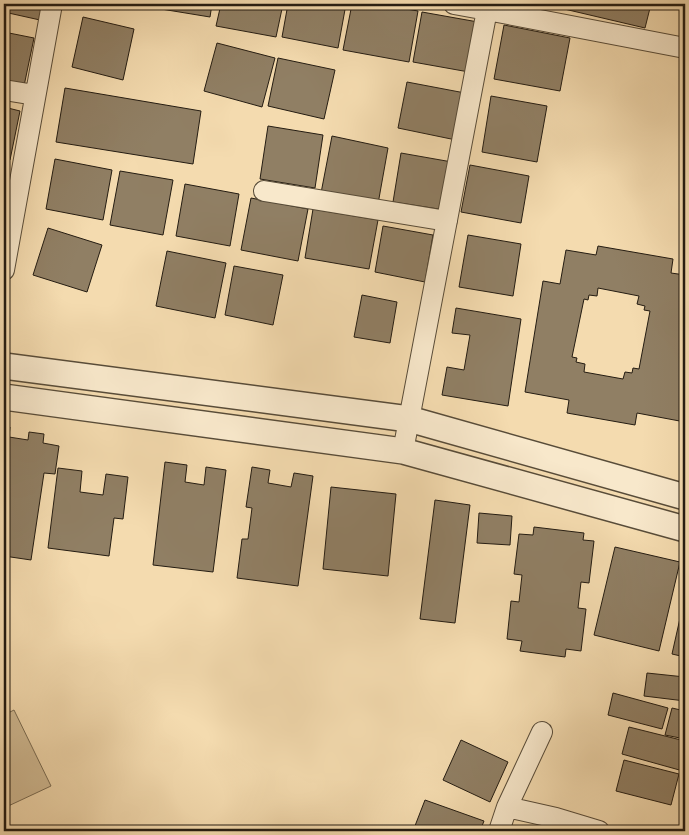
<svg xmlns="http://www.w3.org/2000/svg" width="689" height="835" viewBox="0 0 689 835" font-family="'Sorts Mill Goudy',serif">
  <rect width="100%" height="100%" fill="#f4dbaf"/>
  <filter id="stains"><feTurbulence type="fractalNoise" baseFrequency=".004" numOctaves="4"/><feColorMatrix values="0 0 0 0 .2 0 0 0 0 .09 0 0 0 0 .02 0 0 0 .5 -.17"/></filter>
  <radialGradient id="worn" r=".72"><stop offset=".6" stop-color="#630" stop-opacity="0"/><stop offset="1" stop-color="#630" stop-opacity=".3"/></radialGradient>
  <path fill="#d1bb94" stroke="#7a6c53" d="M14 710 51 786 4 808V715Z"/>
  <path fill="#907f64" stroke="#241c12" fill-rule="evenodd" d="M4 4H43L40 20 4 12Z
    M127 4H147L146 8Z
    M156 4H212L210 17 155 8Z
    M221 4H283L276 37 216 26Z
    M288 4H346L338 48 282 37Z
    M352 4H377L418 11 409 62 343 50Z
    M543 4H651L645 28Z
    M422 12 478 22 469 72 413 62Z
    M83 17 134 29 123 80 72 67Z
    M504 25 570 38 560 91 494 79Z
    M4 32 34 38 24 86 4 82Z
    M217 43 275 58 262 107 204 91Z
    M278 58 335 70 324 119 268 106Z
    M407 82 465 93 456 140 398 128Z
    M65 88 201 111 193 164 56 142Z
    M491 96 547 106 537 162 482 152Z
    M4 107 20 111 10 160 4 158Z
    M268 126 323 135 315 188 260 179Z
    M332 136 388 148 378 204 321 193Z
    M401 153 452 162 445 210 393 202Z
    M55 159 112 170 103 220 46 209Z
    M470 165 529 176 521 223 461 212Z
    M120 171 173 180 163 235 110 225Z
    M4 180 14 183 4 227Z
    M185 184 239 194 230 246 176 236Z
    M251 198 308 209 298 261 241 250Z
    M313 209 378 220 369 269 305 258Z
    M383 226 433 235 425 282 375 272Z
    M48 228 102 245 87 292 33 275Z
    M468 235 521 244 513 296 459 287Z
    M598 246 673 259 671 273 685 275V422L637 413 635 425 567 413 569 400 525 392 543 281 560 284 566 250 596 255ZM598 288 639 296 637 304 645 306 644 310 650 311 639 369 633 368 632 373 625 372 623 379 584 372 585 364 576 362 577 358 572 357 584 299 588 300 589 295 597 296Z
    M167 251 226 263 215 318 156 306Z
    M234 266 283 275 273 325 225 315Z
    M362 295 397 302 390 343 354 337Z
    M456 308 521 319 508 406 442 395 447 367 464 370 470 335 452 333Z
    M4 426 10 427 9 437 28 440 29 432 44 434 43 443 59 446 55 474 44 473 31 560 4 556Z
    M165 462 187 465 185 482 204 485 206 467 226 470 213 572 153 565Z
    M252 467 270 470 268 483 291 487 294 473 313 476 298 586 237 578 242 539H248L252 508 246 507Z
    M58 468 82 471 80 492 103 495 106 474 128 477 123 519 114 518 109 556 48 548Z
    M331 487 396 494 388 576 323 569Z
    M435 500 470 505 455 623 420 619Z
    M479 513 512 516 510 545 477 543Z
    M534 527 584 533 583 540 594 541 589 583 581 582 578 608 586 609 581 651 566 649 565 657 520 651 522 641 507 639 511 601 519 602 522 575 514 574 519 534 533 535Z
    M615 547 680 562 659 651 594 635Z
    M685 596V657L672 654Z
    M647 673 685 677V701L644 696Z
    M613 693 668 708 662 729 608 715Z
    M672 708 685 711V739L665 735Z
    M629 727 685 741V764L683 771 622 754Z
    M461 740 508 762 490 802 443 780Z
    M624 760 679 774 671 805 616 791Z
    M425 800 484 821 480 831H413Z
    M685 808V831H679Z"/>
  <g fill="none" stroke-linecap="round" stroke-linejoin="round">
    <g stroke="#584c39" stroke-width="22">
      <path id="minor" d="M454 4 487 10 489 4
        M4 90 35 95
        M264 191 447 221
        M4 270 52 4
        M403 451 487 10 685 48
        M507 807 542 732
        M499 831 507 807 556 818 599 831"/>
    </g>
    <g stroke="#584c39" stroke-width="28">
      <path id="tertiary" d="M4 366 409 419 685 497
        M4 397 403 451 685 529"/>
    </g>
    <use href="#minor" stroke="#f8e8cb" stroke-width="20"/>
    <use href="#tertiary" stroke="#f8e8cb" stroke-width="25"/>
  </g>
  <rect width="689" height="835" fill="none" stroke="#f4dbaf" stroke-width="20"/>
  <rect x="5" y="5" width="679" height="825" fill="none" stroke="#241c12" stroke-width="2.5"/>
  <rect x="10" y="10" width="669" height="815" fill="none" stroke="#241c12"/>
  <rect width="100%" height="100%" filter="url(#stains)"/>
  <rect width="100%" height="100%" fill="url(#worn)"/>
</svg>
